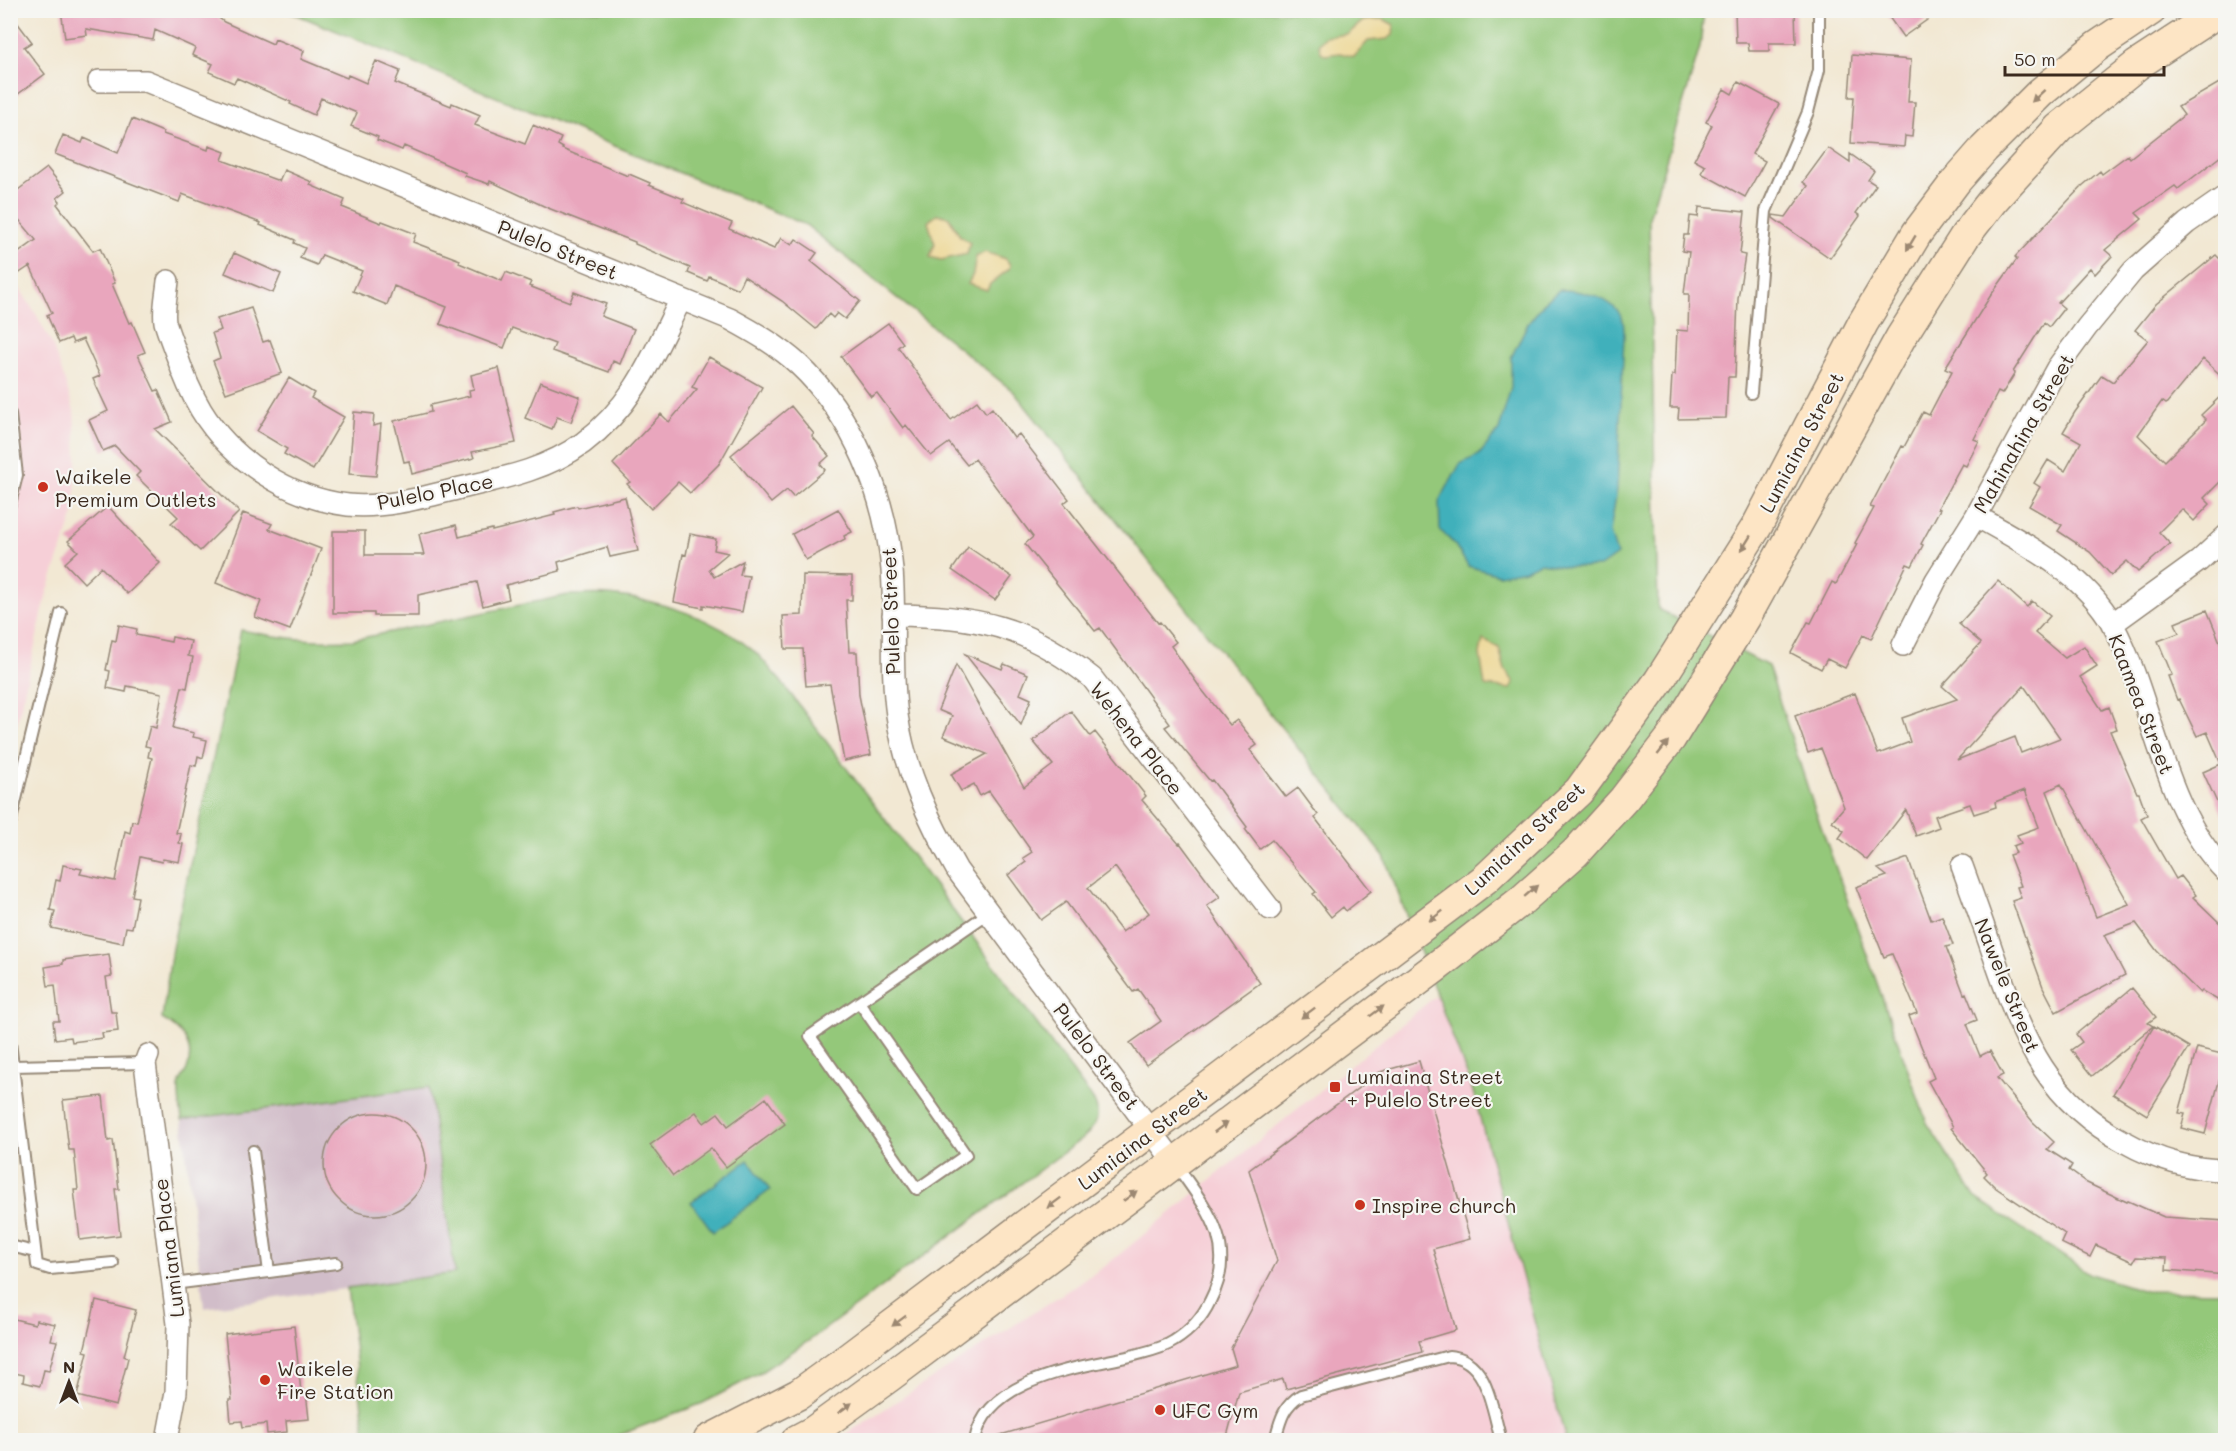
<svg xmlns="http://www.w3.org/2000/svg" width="2236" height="1451" viewBox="0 0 2236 1451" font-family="Mali,sans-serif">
  <rect width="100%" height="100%" fill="#f6f6f2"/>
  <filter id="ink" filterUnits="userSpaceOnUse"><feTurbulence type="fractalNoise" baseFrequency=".0167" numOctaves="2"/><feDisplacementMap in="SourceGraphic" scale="12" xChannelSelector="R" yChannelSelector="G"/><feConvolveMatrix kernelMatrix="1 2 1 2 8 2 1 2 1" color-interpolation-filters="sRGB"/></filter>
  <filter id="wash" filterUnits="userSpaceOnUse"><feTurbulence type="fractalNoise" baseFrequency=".008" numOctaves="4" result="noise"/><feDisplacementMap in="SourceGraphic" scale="24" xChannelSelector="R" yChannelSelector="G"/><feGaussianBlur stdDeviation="1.35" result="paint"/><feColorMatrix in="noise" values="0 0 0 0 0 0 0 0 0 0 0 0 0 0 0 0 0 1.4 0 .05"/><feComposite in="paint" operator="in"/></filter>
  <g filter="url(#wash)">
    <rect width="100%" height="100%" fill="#f2e8d3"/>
    <path fill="#f6cfd7" d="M11 275 36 314 52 344 63 375 74 411 77 460 74 514 47 593 11 749Z
      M1437 995 1472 1088 1566 1440H837L1104 1267Z"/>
    <path fill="#d1bdc9" d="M429 1086 455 1274 204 1308 182 1120Z"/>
    <path fill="#94c87a" stroke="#68794c" stroke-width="1.5" d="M288 11H1704L1700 47 1649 218 1658 609 1768 666 1813 804 1927 1123 1975 1197 2090 1274 2145 1291 2225 1292V1440H1566L1472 1088 1384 856 1014 392 806 225Z
      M568 595C581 595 596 594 609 595 661 600 715 618 755 652 764 660 771 671 780 680L918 863 1094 1101C1102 1116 1095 1128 1083 1138L810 1340 758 1374 703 1403 606 1440H366L347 1288 455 1273 429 1087 182 1120C181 1110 178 1097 179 1087 180 1079 184 1076 187 1069 196 1046 181 1029 162 1019L172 948 241 630C280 638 313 642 352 640Z"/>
    <path fill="#eeda9e" stroke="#94825e" stroke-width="1.5" d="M1383 19 1394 25 1393 35 1387 39 1368 41 1354 57 1340 53 1325 55 1320 51 1319 44 1325 37 1348 34 1363 21Z
      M937 214 949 217 960 236 970 243 967 254 941 260 930 257 935 244 928 222Z
      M985 252 1006 259 1010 265 1009 269 990 284 987 290 968 284 973 274 976 257Z
      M1483 640 1499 648 1505 670 1514 682 1511 689 1485 686 1480 654Z"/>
    <path fill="#41b0bb" stroke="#3e6d6c" stroke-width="1.5" d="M1559 290C1581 290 1610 296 1622 317 1624 322 1624 330 1624 336L1617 490 1610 532 1617 555 1600 567H1566L1540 563 1525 570 1499 575 1468 566 1455 545 1440 530 1439 502 1460 464 1479 455 1499 430 1511 387V358L1527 325 1545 302Z
      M748 1160 770 1190 713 1232 691 1202Z"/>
    <g id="blocks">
      <path fill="#e9a6bd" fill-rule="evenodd" d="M61 10H222L219 18 224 22 273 44 275 39 304 51 301 59 347 78 348 75 366 83 376 61 400 71 395 83 451 106 452 103 480 115 475 125 525 144 533 125 561 138 558 145 563 148 562 149 628 176 629 174 650 183 649 185 684 199 682 202 732 223 729 229 774 249 781 238 792 245 796 239 817 253 811 261 860 301 845 319 837 313 833 318 829 314 816 329 782 301 744 276 738 289 709 276 707 281 688 273 690 268 635 244V242L548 208 490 181 489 184 465 176 466 173 404 146 402 150 377 140 378 137 351 126 357 113 321 98 314 115 290 104 291 102 237 78 234 83 209 72 213 64 192 55 195 48 155 30 153 40 86 29 87 35 65 38Z
        M1735 10H1795L1796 43H1769V51H1749L1748 43H1736Z
        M1884 10H1941L1903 37Z
        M10 13 32 42 24 47 45 74 10 100Z
        M1852 55 1911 60 1908 102H1915L1912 137 1905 136 1904 147 1851 143 1854 97H1849Z
        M2226 79V152L2178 189 2175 186 2136 213 2142 219 2105 250 2112 256 2095 274 2090 268 2058 303 2064 308 2049 327 2044 323 2013 372 2015 373 2002 394 1998 392 1974 439 1979 441 1966 466 1962 464 1938 508 1940 509 1921 544 1923 545 1912 566 1907 564 1871 639 1863 635 1845 668 1827 659 1821 669 1791 653 1808 622 1811 623 1832 582 1836 584 1857 544 1855 543 1874 508 1870 507 1902 446 1904 447 1923 412 1929 415 1952 371 1945 368 1991 295 2017 259 2015 257 2082 186 2100 171 2102 174 2128 155 2130 158 2184 115 2178 107Z
        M1738 82 1779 104 1752 154 1765 161 1745 197 1701 173 1705 166 1694 160 1712 125 1706 122 1724 89 1732 94Z
        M132 119 163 132V134L208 150 209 146 225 152 222 160 279 181 284 170 312 182 310 185 345 200 342 207 381 223 382 221 416 234 413 242 460 260 459 263 502 281 506 272 531 282 529 286 570 302 574 292 606 304 601 316 634 329 620 364 613 361 609 372 552 351 555 344 512 328 504 348 440 324 447 307 394 286 387 305 353 291 362 271 322 255 317 265 300 258 305 248 294 243 295 240 260 225 261 223 182 194 179 202 55 154 63 135 82 143 84 138 118 153Z
        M1828 148 1850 163V154L1874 171 1868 180 1876 185 1856 213 1860 216 1830 258 1773 218V215L1786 217 1808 186 1803 182Z
        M47 168 66 191 57 198 60 201 57 204 93 251 100 248 115 283 112 284 129 323 132 322 145 352 138 355 155 391 158 390 172 422 155 429 239 512 200 551 171 523 178 517 136 476 140 472 115 446 103 451 89 420 108 411 93 379 100 376 83 339 73 343 71 338 59 343 47 315 52 313 30 266 18 274 10 264V259L36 240 10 209V196Z
        M1699 207 1745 212 1740 254 1745 255 1738 299 1735 377H1728L1726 418 1678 419 1679 408H1670L1672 375H1675L1677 330 1688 331 1689 294H1684L1689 252 1682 251 1684 235H1688L1690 216 1698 217Z
        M234 253 281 274 273 293 225 273Z
        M2216 255 2226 265V380L2203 359 2166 404 2162 401 2138 435 2165 461 2206 420 2201 415 2226 391V476L2204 498 2210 504 2194 521 2182 509 2159 532 2170 544 2138 572 2127 561 2111 575 2090 552 2058 531 2062 525 2029 506 2040 487 2034 483 2048 460 2065 471 2081 442 2063 432 2075 412 2102 375 2113 382 2148 340 2135 330 2156 304Z
        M251 308 263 342 270 340 282 373 226 393 213 361 220 358 212 333 221 330 217 319Z
        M888 323 903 343 898 347 951 420 977 401 986 413 992 408 1014 438 1019 434 1069 499 1064 503 1158 623 1160 622 1176 642 1171 646 1199 686 1230 725 1237 720 1257 745 1250 750 1286 797 1298 788 1318 815 1315 818 1371 891 1346 911 1343 907 1331 917 1313 894 1316 892 1272 840 1260 849 1245 829 1247 827 1212 780 1210 781 1165 727 1170 724 1100 628 1095 631 1025 544 1033 537 975 459 967 465 949 443 931 456 906 425 903 428 877 393 871 397 841 357Z
        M709 357 762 387 719 464 690 493 678 482 651 509 627 484 630 482 613 464 661 414 669 422 697 389 692 387Z
        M499 368 516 443 472 452 474 458 412 474 409 461 404 462 394 421 431 412 430 405 470 396 469 390 474 389 471 375Z
        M289 378 314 393 311 398 344 417 313 470 284 454 287 449 257 431Z
        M540 382 580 397 571 422 557 417 552 429 525 418Z
        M791 406 814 434 812 436 829 456 820 464 825 470 793 497 787 490 771 503 731 455Z
        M354 412 374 414 373 426 381 424 376 476 349 474Z
        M625 497 638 551 610 557 607 547 558 562 560 571 506 585 509 599 483 606 477 582 418 595V616H374V613H333V531H365V555H424L419 534 456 525 459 537 492 529V531L555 515 554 512 577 506 578 508Z
        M108 506 160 563 127 594 101 567 84 583 65 563 78 551 68 541Z
        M838 509 852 532 844 536 845 539 806 560 792 534Z
        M243 513 272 524 269 529 321 549 290 630 255 617 261 601 216 583Z
        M690 534 716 539 714 550 728 553 709 569 714 577 743 561 740 575 749 576 742 612 703 605V608L674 602 683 554 686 555Z
        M968 547 1012 577 995 600 952 570Z
        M803 575 852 576V600H846L849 652H857L859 695 871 755 844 761 830 684 806 686 803 649H785L783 616 802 615Z
        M1998 581 2027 607 2032 601 2050 616 2035 633 2065 658 2084 646 2097 666 2080 677 2102 710 2109 707 2117 729 2110 731 2137 793H2139L2147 815 2141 818 2176 879 2181 876 2196 895 2193 897 2226 929V1005L2202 991 2200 993 2157 951 2136 923 2104 935 2125 975 2056 1012 2043 987 2012 901 2021 898 2017 887 2021 886 2009 855 2016 853 2013 846 2021 843 2017 835 2039 827 2025 790 1995 802 1996 807 1974 814 1970 804 1935 816 1939 827 1916 836 1906 810 1867 860 1839 838 1844 831 1832 821 1844 807 1821 748 1808 753 1795 716 1855 693 1878 754 1910 742 1902 718 1957 699 1942 686 1981 643 1959 624ZM2024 686 2060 738 2021 753 2015 737 1957 760ZM2061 784 2129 904 2096 917 2047 791Z
        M2207 610 2226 657V822L2203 772 2221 764 2207 732 2197 736 2179 699 2177 700 2168 676 2172 675 2158 641 2179 633 2175 623Z
        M119 625 137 629 136 635 171 642 172 637 191 641 188 656 193 657 187 688 182 687 173 728 194 733 193 737 207 740 203 758 198 756 196 766 191 765 176 833 181 834 179 843 183 844 179 862 163 859 162 862 140 857 132 896 138 897 132 928 126 927 123 943 51 928 55 911 50 910 56 880 60 881 63 865 82 869 80 874 115 881 125 831 130 833 132 821 137 822 152 758 148 757 150 747 145 746 150 726 156 728 162 693 127 686 126 692 107 688 110 671 106 670 112 640 116 641Z
        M965 654 1002 669 1004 664 1028 674 1020 694 1031 699 1021 725Z
        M956 665 1024 787 1053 765 1033 741 1071 711 1090 736 1095 732 1146 796 1142 800 1179 844 1180 843 1220 897 1207 906 1260 983 1146 1065 1130 1043 1161 1021 1138 989 1133 992 1066 902 1041 920 1008 875 1026 862 1023 858 1032 852 989 791 980 796 974 784 961 791 951 774 987 754 943 736 952 716 938 710ZM1115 867 1149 913 1122 932 1088 888Z
        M1908 858 1931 920 1942 916 1953 945 1946 947 1964 994 1966 993 1977 1020 1967 1024 1980 1056 1990 1051 2003 1075 1997 1078 2033 1122 2054 1142 2047 1149 2072 1165 2069 1170 2087 1183 2127 1202 2128 1201 2164 1217 2226 1221V1275L2166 1270 2167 1258 2136 1257 2133 1262 2096 1245 2090 1257 2061 1243 2065 1234 1996 1188 1984 1176 1987 1173 1951 1128 1953 1127 1928 1081 1934 1078 1909 1016 1917 1013 1892 954 1884 957 1856 887 1887 876 1878 869Z
        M109 954 112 976 106 977 111 1012H116L118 1031 102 1033 103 1038 72 1042 71 1037 55 1039 53 1021H59L55 985 48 986 45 967 63 964V960Z
        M2132 988 2156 1017 2148 1023 2153 1026 2092 1076 2071 1050 2082 1042 2076 1034Z
        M2154 1026 2189 1047 2147 1115 2113 1094Z
        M2197 1048 2226 1055 2205 1134 2181 1128 2185 1114 2179 1113Z
        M1419 1061 1470 1239 1433 1249 1456 1330 1419 1341 1422 1352 1286 1389 1283 1379 1239 1392 1226 1440H998L997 1436 1236 1365 1231 1348 1277 1261 1249 1170 1380 1072Z
        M103 1096 108 1141 113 1140 119 1189H115L120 1235 80 1240 74 1190H78L74 1150H69L63 1100Z
        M766 1098 785 1124 726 1167 711 1148 673 1176 650 1145 696 1112 704 1123 718 1113 728 1126Z
        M324 1164a51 51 0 1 1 102 0a51 51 0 1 1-102 0Z
        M96 1300 136 1310 124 1356 128 1358 116 1406 77 1396 88 1352 84 1351Z
        M10 1318 35 1324 36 1320 55 1324 51 1340 57 1341 49 1371 44 1370 40 1386 23 1382 24 1375 10 1372Z
        M294 1326 301 1392H306L309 1419 286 1421 287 1432 267 1434 266 1424 243 1427 242 1421 231 1422 229 1400H232L225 1334Z"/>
    </g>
  </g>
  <g filter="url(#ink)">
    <use href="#blocks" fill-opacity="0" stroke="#968978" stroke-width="1.5"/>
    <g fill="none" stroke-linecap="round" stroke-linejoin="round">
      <g stroke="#968978" stroke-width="14">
        <path id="lane" d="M1751 393 1766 211 1808 112 1819 70V10
          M10 414 17 475 10 504
          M10 824 61 613
          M859 1002 966 1155 917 1189 810 1036 990 912
          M10 1042 13 1066
          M10 1246 35 1252
          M113 1263 50 1269 37 1265 13 1066 145 1063
          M269 1272 336 1263
          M173 1284 269 1272 253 1151
          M975 1440C987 1377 1079 1368 1131 1356 1145 1352 1162 1349 1174 1341 1190 1331 1202 1318 1210 1301 1239 1245 1207 1209 1176 1165
          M1275 1440C1280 1421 1283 1406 1301 1395L1449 1356C1488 1358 1492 1410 1501 1440"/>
      </g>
      <g stroke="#968978" stroke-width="24">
        <path id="street" d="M99 81H146L730 319C754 332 777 345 798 364 853 415 886 496 892 570 896 618 890 667 897 715 905 771 929 821 957 870L1175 1163
          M168 281C167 293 163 309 165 322 168 333 173 345 177 356 183 374 191 393 201 410 232 461 289 498 348 505 388 509 431 495 469 486 509 477 549 468 583 443 635 404 653 355 681 299
          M1976 516C2026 544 2084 573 2113 625 2155 704 2161 806 2226 872
          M893 615C977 616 1026 625 1092 678L1270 909
          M2112 624 2199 561 2226 536
          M1903 645 1936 580 1976 516 2057 368 2087 327 2133 271 2187 223 2226 196
          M1962 866C1974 899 1986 932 1997 965 2024 1042 2049 1102 2125 1142 2155 1159 2191 1170 2226 1170
          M148 1055 145 1063 178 1324 176 1392 167 1440"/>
      </g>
      <g stroke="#968978" stroke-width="33">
        <path id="secondary" d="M709 1440 799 1394 846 1360 1485 879 1579 791 1659 681 1757 526 1863 323 1917 233 1956 181 1984 149 2040 93 2096 47 2151 10
          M797 1440 814 1431 890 1376 1436 967 1522 900 1575 853 1624 799 1671 738 1745 618 1901 337 1965 236 1993 200 2059 128 2137 65 2221 10"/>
      </g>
      <use href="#lane" stroke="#fff" stroke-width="10"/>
      <use href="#street" stroke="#fff" stroke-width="21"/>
      <use href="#secondary" stroke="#fde5c5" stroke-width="30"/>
    </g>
    <defs><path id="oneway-solid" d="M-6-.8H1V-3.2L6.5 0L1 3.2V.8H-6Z" transform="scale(1.5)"/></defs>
    <g fill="#9c8872">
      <use href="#oneway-solid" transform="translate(2038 96) rotate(137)"/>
      <use href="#oneway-solid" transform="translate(1911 243) rotate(121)"/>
      <use href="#oneway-solid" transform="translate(1746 543) rotate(122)"/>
      <use href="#oneway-solid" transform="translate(1663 748) rotate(-52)"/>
      <use href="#oneway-solid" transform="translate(1531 891) rotate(-41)"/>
      <use href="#oneway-solid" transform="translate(1436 916) rotate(143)"/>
      <use href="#oneway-solid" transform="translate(1377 1011) rotate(-37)"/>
      <use href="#oneway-solid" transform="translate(1308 1013) rotate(143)"/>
      <use href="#oneway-solid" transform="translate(1221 1127) rotate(-37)"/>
      <use href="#oneway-solid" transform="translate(1130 1196) rotate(-37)"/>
      <use href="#oneway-solid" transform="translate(1054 1203) rotate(143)"/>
      <use href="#oneway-solid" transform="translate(899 1321) rotate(143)"/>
      <use href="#oneway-solid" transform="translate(845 1408) rotate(-36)"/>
    </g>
  </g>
  <g fill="#c8321e" stroke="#f6f6f2" stroke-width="2">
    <circle cx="43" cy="487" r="6"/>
    <rect x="1329" y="1081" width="12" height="12" rx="3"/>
    <circle cx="1360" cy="1205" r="6"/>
    <circle cx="265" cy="1380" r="6"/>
    <circle cx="1160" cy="1410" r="6"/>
  </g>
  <g text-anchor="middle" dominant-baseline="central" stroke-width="4.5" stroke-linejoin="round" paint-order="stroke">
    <g font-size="20" fill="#3b2a1e" stroke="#f6f6f2">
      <text transform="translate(558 249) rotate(22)">Pulelo Street</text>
      <text transform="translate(2023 433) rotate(-60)">Mahinahina Street</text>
      <text transform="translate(1801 442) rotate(-62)">Lumiaina Street</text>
      <text transform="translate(435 491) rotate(-11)">Pulelo Place</text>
      <text transform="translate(890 611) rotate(-92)">Pulelo Street</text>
      <text transform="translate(2142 704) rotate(69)">Kaamea Street</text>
      <text transform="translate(1137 738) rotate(52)">Wehena Place</text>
      <text transform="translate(1524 838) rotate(-43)">Lumiaina Street</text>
      <text transform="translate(2008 985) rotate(68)">Nawele Street</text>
      <text transform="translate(1097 1056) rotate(53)">Pulelo Street</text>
      <text transform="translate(1142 1138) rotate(-37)">Lumiaina Street</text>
      <text transform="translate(168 1248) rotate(-97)">Lumiana Place</text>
    </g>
    <g font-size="20" fill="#3b2a1e" stroke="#f6f6f2" text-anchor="start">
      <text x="55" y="476">Waikele<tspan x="55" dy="23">Premium Outlets</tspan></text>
      <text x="1347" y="1076">Lumiaina Street<tspan x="1347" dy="23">+ Pulelo Street</tspan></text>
      <text x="1372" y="1205">Inspire church</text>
      <text x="277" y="1368">Waikele<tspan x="277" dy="23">Fire Station</tspan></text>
      <text x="1172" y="1410">UFC Gym</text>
    </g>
  </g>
  <rect width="2236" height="1451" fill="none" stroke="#f6f6f2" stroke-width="36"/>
  <g transform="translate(69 1382)" stroke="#f6f6f2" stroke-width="4.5" paint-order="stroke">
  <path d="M0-4.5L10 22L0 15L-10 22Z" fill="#3b2a1e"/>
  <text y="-9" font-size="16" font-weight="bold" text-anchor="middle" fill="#3b2a1e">N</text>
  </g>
  <path d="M2005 66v9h159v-9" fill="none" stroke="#3b2a1e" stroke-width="3"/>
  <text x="2014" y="66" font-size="18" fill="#3b2a1e" stroke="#f6f6f2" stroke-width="4.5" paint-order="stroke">50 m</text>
</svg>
